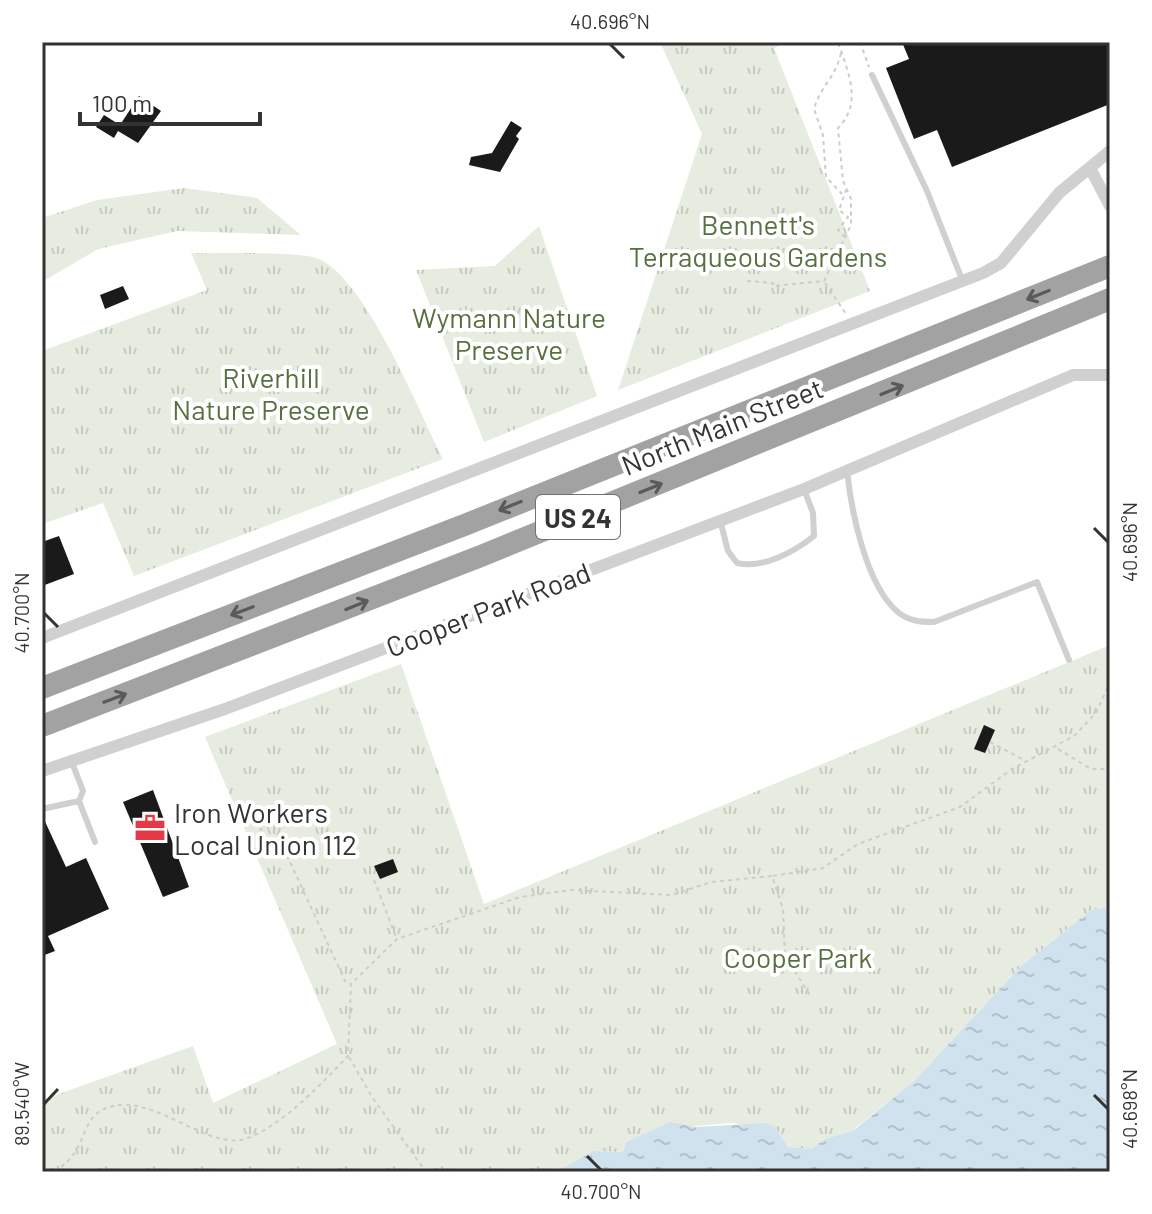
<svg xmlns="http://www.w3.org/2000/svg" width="1152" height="1214" viewBox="0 0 1152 1214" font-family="Barlow,sans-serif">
  <defs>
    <pattern id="grass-tufts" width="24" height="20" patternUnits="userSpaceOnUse" patternTransform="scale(2)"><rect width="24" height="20" fill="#e6ecdf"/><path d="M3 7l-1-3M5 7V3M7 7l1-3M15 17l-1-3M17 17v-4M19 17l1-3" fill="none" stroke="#c6cbc0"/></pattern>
    <pattern id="water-ripples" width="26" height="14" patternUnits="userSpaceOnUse" patternTransform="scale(2)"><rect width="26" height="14" fill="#cfe2ee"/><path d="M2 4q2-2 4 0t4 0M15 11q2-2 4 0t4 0" fill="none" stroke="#b2c2cd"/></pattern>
  </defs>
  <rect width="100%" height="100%" fill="#fff"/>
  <path fill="url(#grass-tufts)" d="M660 42H787L774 48 870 291 618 390 702 134Z
    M184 188 257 198 301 235 177 231 98 249 42 282V218L97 200Z
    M539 226 597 396 484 442 416 270 495 266Z
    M191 253C224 254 283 251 313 257 362 268 420 414 443 459L134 576 103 503 42 524V351L207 290Z
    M1110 645V907L1091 910 1020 967 914 1081 853 1130 825 1139 811 1149 788 1147 776 1128 732 1123 684 1127 669 1122 626 1142 623 1152 593 1151 556 1172H42V1100L193 1046 213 1103 337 1044 205 737 401 664 484 904Z"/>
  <path fill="url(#water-ripples)" d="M1110 907V1172H556L593 1151 623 1152 626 1142 669 1122 696 1127 765 1123 776 1128 788 1147 811 1149 825 1139 854 1130 914 1081 1020 967 1091 910Z"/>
  <path fill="#1a1a1a" d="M902 42H1110V104L952 167 937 130 914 139 886 68 909 59Z
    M139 96 161 111 138 143 118 131 114 138 96 127 104 115 120 125Z
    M511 121 522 128 516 136 519 139 500 172 469 165 471 157 492 153Z
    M123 286 129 299 105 309 100 295Z
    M59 536 74 574 42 586V542Z
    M984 725 995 730 985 753 974 749Z
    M153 790 189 887 163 897 123 802Z
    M42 815 66 867 86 858 109 909 48 936 55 951 42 956Z
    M393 859 398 872 380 879 374 866Z"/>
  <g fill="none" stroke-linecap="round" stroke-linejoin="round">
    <path stroke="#cdcdcd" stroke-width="2" stroke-dasharray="4 4" stroke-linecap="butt" d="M860 42 869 67
      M841 53C835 79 821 85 814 109L823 135 826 177 842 194
      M845 237 838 230 848 217 839 210 846 190
      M747 281 773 283V286L824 281 851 225V199L843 181 838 128C863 103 848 72 838 42
      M825 283 846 314
      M990 742 1026 761
      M1058 749 1091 769H1110
      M259 830 273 825 345 981 351 984
      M773 876 823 868 858 844 960 807 1012 769 1074 736 1096 713 1110 682
      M374 880 396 937
      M349 1057 372 1097 426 1172
      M55 1172C61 1167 68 1162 73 1155 84 1141 85 1119 102 1110 149 1086 207 1154 248 1138 284 1124 321 1084 348 1056L351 984 397 939 520 897 571 890 672 895 711 882 772 876 783 909 785 956 810 995"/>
    <path stroke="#d0d0d0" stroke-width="6" d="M872 75 927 191 963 282
      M847 470C851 510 866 587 899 613 909 621 921 622 934 622L1037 582 1069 660
      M720 520 728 551 737 563C763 569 794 552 814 536L813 513 804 489
      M79 801 95 842
      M42 809 79 801 83 791 71 760"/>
    <path stroke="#d0d0d0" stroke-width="12" d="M1090 168 1110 206
      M42 638 983 273 1001 263 1059 193 1110 151
      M42 771 225 709 804 489 1073 375H1110"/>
    <path stroke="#a2a2a2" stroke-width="22" d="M42 688 467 524 1110 266
      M42 726 481 556 1110 299"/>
  </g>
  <defs><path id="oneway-shaft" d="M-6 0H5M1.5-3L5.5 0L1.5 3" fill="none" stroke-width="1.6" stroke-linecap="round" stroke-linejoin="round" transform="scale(2)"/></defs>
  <g stroke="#5a5a5a">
    <use href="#oneway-shaft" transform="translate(1038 295) rotate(158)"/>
    <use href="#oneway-shaft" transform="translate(892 390) rotate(-22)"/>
    <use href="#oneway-shaft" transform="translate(651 488) rotate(-22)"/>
    <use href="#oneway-shaft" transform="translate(510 506) rotate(158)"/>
    <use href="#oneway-shaft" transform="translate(357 605) rotate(-22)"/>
    <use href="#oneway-shaft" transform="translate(242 611) rotate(159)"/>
    <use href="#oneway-shaft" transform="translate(115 698) rotate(-21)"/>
  </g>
  <path fill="none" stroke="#333" stroke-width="3" d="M610 44 624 58M1094 528 1108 542M44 613 58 627M1094 1095 1108 1109M44 1104 58 1089M587 1156 601 1170"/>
  <defs>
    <g id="office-bare" transform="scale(2.4)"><path d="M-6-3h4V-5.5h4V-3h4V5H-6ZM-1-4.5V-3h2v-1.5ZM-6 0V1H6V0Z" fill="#e63946" stroke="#fff" stroke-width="2.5" paint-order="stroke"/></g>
  </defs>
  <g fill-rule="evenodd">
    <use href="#office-bare" x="150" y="828"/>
  </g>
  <g text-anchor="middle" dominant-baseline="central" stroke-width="8" stroke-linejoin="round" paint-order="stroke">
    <rect fill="#fff" stroke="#707070" stroke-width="2" x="536" y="495" width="84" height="44" rx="6"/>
    <g font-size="26" font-weight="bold" fill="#333">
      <text x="578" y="517">US 24</text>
    </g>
    <g font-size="28" fill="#56703f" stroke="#fff">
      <text x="758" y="224">Bennett's<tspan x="758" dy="32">Terraqueous Gardens</tspan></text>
      <text x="509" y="317">Wymann Nature<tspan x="509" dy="32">Preserve</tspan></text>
      <text x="271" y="377">Riverhill<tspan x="271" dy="32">Nature Preserve</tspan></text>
      <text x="798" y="957">Cooper Park</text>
    </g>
    <g font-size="28" fill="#333" stroke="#fff">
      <text transform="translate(722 426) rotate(-22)">North Main Street</text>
      <text transform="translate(488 609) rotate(-21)">Cooper Park Road</text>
    </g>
    <g font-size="28" fill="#333" stroke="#fff" text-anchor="start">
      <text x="174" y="812">Iron Workers<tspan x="174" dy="32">Local Union 112</tspan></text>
    </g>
  </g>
  <rect width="1152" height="1214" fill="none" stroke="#ffffff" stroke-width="88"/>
  <path d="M80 112v12h180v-12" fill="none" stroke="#333333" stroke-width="4"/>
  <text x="92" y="112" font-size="24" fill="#333333" stroke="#ffffff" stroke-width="6" paint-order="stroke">100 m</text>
  <rect x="44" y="44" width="1064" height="1126" fill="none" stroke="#333" stroke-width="3"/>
  <g font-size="20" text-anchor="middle" fill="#333">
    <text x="610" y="29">40.696°N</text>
    <text transform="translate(1130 542) rotate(-90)" y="7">40.696°N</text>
    <text transform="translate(22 613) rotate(-90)" y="7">40.700°N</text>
    <text transform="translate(22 1104) rotate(-90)" y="7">89.540°W</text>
    <text transform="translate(1130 1109) rotate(-90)" y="7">40.698°N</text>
    <text x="601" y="1199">40.700°N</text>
  </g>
</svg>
